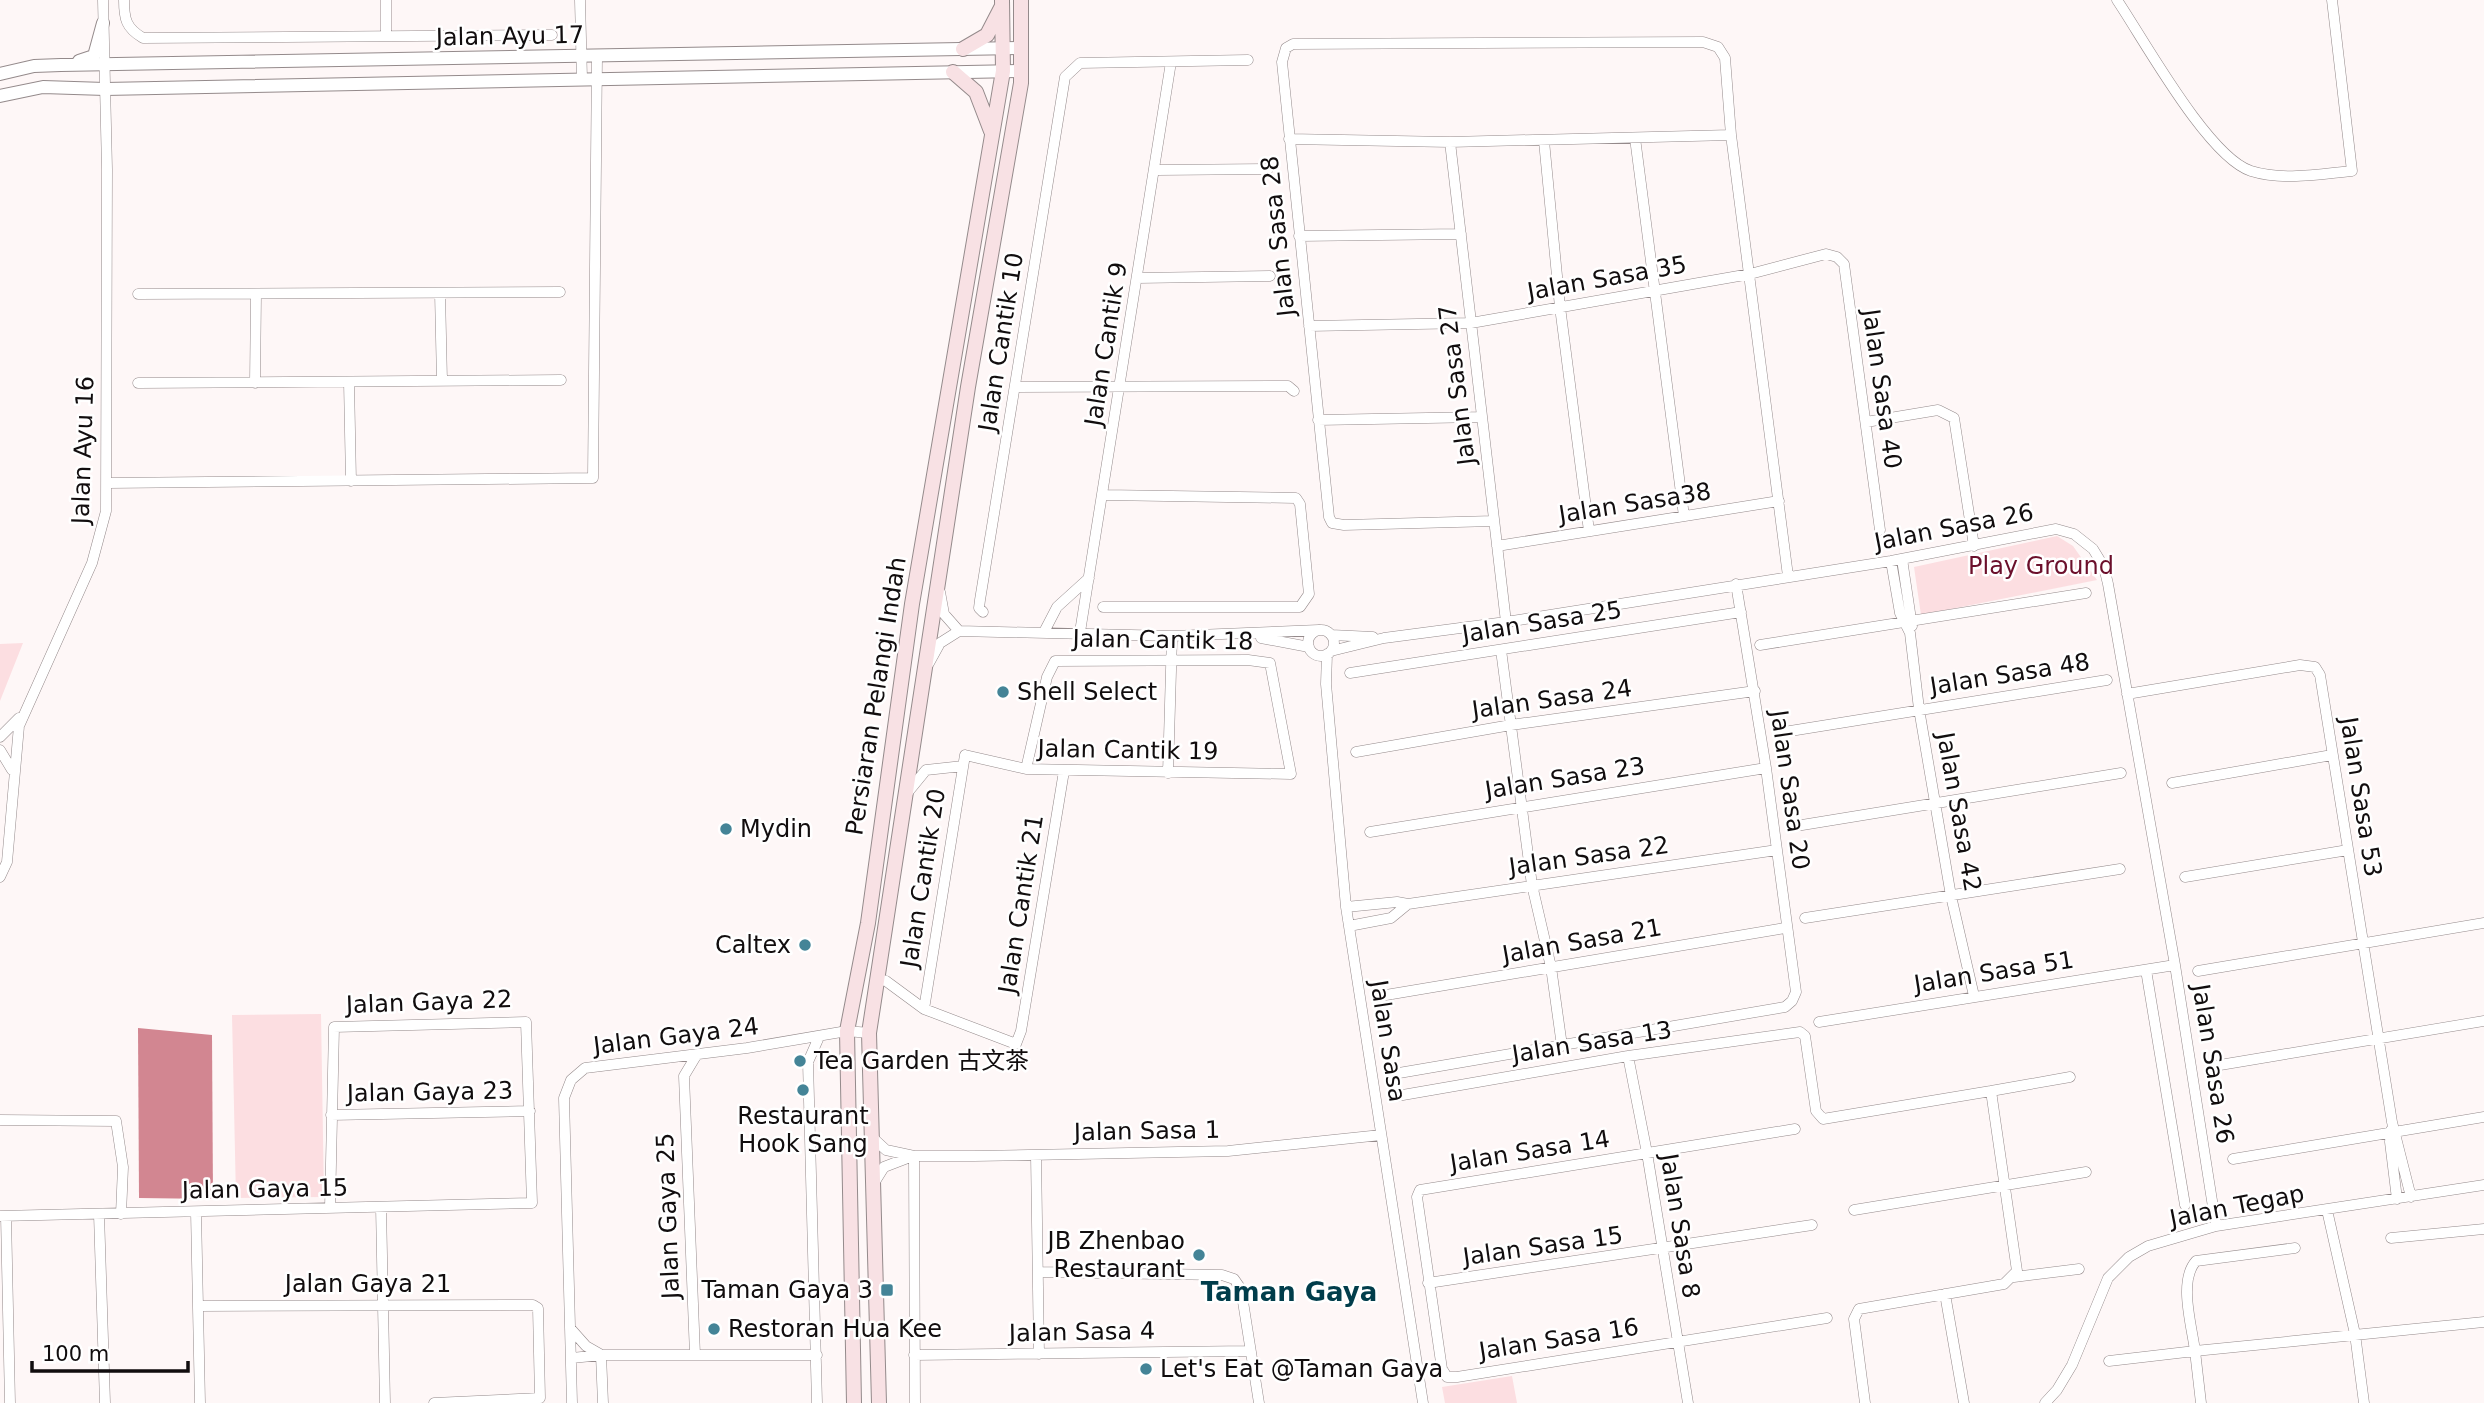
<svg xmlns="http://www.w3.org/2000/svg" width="2484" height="1403" viewBox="0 0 2484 1403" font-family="'DejaVu Sans','Noto Sans SC',sans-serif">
  <rect width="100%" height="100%" fill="#fef7f7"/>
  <path fill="#fcdee1" d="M2057 536 2073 546 2097 580 1921 615 1914 567Z
    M23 643 0 701V644Z
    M321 1014 324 1197 236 1198 232 1015Z
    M1512 1376 1517 1403H1445L1442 1387Z"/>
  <path fill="#d28691" d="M138 1028 212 1035 213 1199 139 1198Z"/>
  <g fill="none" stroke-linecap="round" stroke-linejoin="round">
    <g stroke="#948a8b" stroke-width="11">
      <path id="minor" d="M124 0C124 19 126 28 143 38L552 35
        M386 0V35
        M580 0 582 79
        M2117 0C2144 40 2208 157 2251 171 2283 181 2320 174 2352 171L2332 0
        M1635 138 1684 516
        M1289 139 1450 142 1731 135
        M1544 141 1560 307 1589 531
        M1450 142 1506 622
        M1157 170 1268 169
        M1299 236 1461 234
        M1137 278 1270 276
        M440 293 442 381
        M138 294 560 292
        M1309 326 1471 323 1750 274 1826 254 1837 257 1844 264 1880 530
        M349 382 351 481
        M138 383 561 380
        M255 383 256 294
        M1016 387 1288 386 1294 391
        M1318 420 1482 417
        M1866 422 1938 410 1954 418 1974 546
        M108 483 593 478 597 56
        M1494 521 1344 525 1332 523 1329 517 1282 62 1286 48 1293 44 1703 42 1718 47 1725 58 1731 135 1788 576
        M1497 546 1779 501
        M1902 559 1912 626
        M1891 561 1900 613 1910 633 1919 709 1951 896 1974 996
        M940 592 944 614 959 631
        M1103 607H1300L1309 594 1300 504 1296 498 1104 495
        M983 612 979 608 980 600 1065 77 1080 63 1248 60
        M1308 643a13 13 0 1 1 26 0a13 13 0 1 1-26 0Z
        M1044 632 1057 607 1089 578
        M1080 632 1171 62
        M1331 635 1373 637
        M1261 638 1309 647
        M1760 645 2086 593
        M1501 650 1532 885 1551 967 1562 1046
        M1331 651 1384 638 1506 622 1891 561 2056 529 2074 534 2093 549 2104 567 2108 584 2175 965 2216 1226
        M1327 654 1326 684 1346 907 1423 1403
        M929 663 940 643 959 631 1172 636 1319 630
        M1350 673 1741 612
        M2127 694 2300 665 2315 667 2320 675 2392 1122 2411 1197
        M1784 732 2107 680
        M0 737 19 718
        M0 750 12 770
        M1356 752 1511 725 1755 691
        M1168 773 1172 636
        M2172 783 2332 755
        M908 792 926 770 963 766
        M1796 826 2121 773
        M1370 832 1766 768
        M0 877 7 862 19 726 92 563 106 511 107 169 103 0
        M2185 877 2348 850
        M1346 907 1397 902 1408 904 1777 850
        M1805 918 2120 869
        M1349 926 1391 918 1408 904
        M2146 970 2185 1205
        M2198 971 2484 923
        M877 979 886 981 924 1009 1016 1044 1021 1031 1064 771
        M1386 995 1785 928
        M924 1009 965 755 1026 769 1291 774 1270 663 1248 660 1055 661 1047 677 1026 769
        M1819 1022 2175 965
        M1628 1056 1647 1153 1688 1403
        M2214 1066 2484 1021
        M1399 1073 1785 1007 1792 1001 1796 992 1766 768 1736 584
        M1397 1096 1628 1056 1800 1032 1805 1036 1816 1111 1823 1119 1991 1091
        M331 1115 530 1111
        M0 1120 116 1121 123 1167 121 1214
        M1795 1129 1420 1190 1417 1197 1442 1369 1447 1377H1457L1827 1318
        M2391 1130 2390 1142 2397 1199
        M873 1138 886 1150 914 1156H974L1228 1151 1381 1135
        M1036 1155 1039 1354
        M914 1156 915 1403
        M2233 1159 2484 1117
        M874 1183 884 1167 910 1157
        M381 1207 385 1403
        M1854 1210 2086 1172
        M2327 1210 2355 1334 2364 1403
        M196 1212 200 1403
        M99 1214 105 1403
        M0 1216 532 1203 526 1022 334 1027 330 1208
        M6 1216 10 1403
        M2391 1238 2484 1229
        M1038 1272 1222 1275 1234 1279 1241 1289 1259 1403
        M2014 1277 2079 1269
        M1428 1283 1812 1225
        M1945 1294 1964 1403
        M198 1306 533 1305 538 1308 540 1398 434 1403
        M570 1328 586 1346 600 1354
        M601 1355 603 1403
        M695 1355 684 1076 696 1056
        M914 1355 1250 1351
        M572 1358 601 1355H817
        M2109 1361 2195 1351C2192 1326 2178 1281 2196 1261L2295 1248
        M572 1403 564 1098 571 1080 585 1068 747 1048 847 1031 869 1033
        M817 1403 808 1062 819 1037
        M1865 1403 1854 1319 1859 1309 2004 1284 2017 1271 1991 1091 2070 1077
        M2045 1403 2057 1390 2072 1365 2108 1278 2129 1257 2148 1246 2216 1226 2484 1185
        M2201 1403 2195 1351 2484 1322"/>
    </g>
    <g stroke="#948a8b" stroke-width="14">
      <path id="tertiary" d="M79 61 94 56 103 23
        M0 74 34 66 61 65 1022 48
        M0 96 43 87 105 89 1022 71"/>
    </g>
    <g stroke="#948a8b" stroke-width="16">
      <path id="secondary" d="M963 49 987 35 1001 8
        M953 72 976 92 991 131
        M854 1403 847 1031 868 923 912 604 1003 71 1002 0
        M879 1403 869 1033 968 387 1021 83V0"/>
    </g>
    <use href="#minor" stroke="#fff" stroke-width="10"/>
    <use href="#tertiary" stroke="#fff" stroke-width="12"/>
    <use href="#secondary" stroke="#f8e1e4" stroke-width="14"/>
  </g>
  <g fill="#448497" stroke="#fff" stroke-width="2.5">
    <circle cx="1003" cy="692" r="7"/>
    <circle cx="726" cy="829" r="7"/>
    <circle cx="805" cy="945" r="7"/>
    <circle cx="800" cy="1061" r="7"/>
    <circle cx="803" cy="1090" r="7"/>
    <circle cx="1199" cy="1255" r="7"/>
    <rect x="880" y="1283" width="14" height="14" rx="3.5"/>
    <circle cx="714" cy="1329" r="7"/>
    <circle cx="1146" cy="1369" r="7"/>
  </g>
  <g text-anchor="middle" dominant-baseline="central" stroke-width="5" stroke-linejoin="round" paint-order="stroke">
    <g font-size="24" fill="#110d0e" stroke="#fff">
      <text transform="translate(510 36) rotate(-1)">Jalan Ayu 17</text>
      <text transform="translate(1278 236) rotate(-96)">Jalan Sasa 28</text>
      <text transform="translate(1607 278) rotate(-10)">Jalan Sasa 35</text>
      <text transform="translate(1001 342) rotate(-81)">Jalan Cantik 10</text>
      <text transform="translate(1106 344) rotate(-81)">Jalan Cantik 9</text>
      <text transform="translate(1457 385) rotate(-97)">Jalan Sasa 27</text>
      <text transform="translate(1882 389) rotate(82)">Jalan Sasa 40</text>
      <text transform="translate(83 450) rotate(-88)">Jalan Ayu 16</text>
      <text transform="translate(1635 503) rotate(-9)">Jalan Sasa38</text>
      <text transform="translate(1954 527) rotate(-11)">Jalan Sasa 26</text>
      <text transform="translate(1542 622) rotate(-9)">Jalan Sasa 25</text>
      <text transform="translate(1163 640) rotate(1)">Jalan Cantik 18</text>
      <text transform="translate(2010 674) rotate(-9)">Jalan Sasa 48</text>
      <text transform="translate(876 696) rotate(-81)">Persiaran Pelangi Indah</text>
      <text transform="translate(1552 699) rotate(-8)">Jalan Sasa 24</text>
      <text transform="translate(1128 750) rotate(1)">Jalan Cantik 19</text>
      <text transform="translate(1565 778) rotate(-9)">Jalan Sasa 23</text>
      <text transform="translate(1790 790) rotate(82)">Jalan Sasa 20</text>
      <text transform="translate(2361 797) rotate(81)">Jalan Sasa 53</text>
      <text transform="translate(1959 812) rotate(80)">Jalan Sasa 42</text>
      <text transform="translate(1589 856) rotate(-8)">Jalan Sasa 22</text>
      <text transform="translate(923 878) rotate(-81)">Jalan Cantik 20</text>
      <text transform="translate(1021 904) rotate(-81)">Jalan Cantik 21</text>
      <text transform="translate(1582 941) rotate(-10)">Jalan Sasa 21</text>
      <text transform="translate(1994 972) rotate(-9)">Jalan Sasa 51</text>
      <text transform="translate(429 1002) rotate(-2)">Jalan Gaya 22</text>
      <text transform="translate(676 1036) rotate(-7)">Jalan Gaya 24</text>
      <text transform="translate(1388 1041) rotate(81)">Jalan Sasa</text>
      <text transform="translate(1592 1042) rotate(-9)">Jalan Sasa 13</text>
      <text transform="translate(2213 1064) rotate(81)">Jalan Sasa 26</text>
      <text transform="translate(430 1092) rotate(-1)">Jalan Gaya 23</text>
      <text transform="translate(1147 1131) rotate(-1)">Jalan Sasa 1</text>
      <text transform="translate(1530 1151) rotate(-9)">Jalan Sasa 14</text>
      <text transform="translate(265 1189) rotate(-1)">Jalan Gaya 15</text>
      <text transform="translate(2237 1206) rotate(-11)">Jalan Tegap</text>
      <text transform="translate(668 1216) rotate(-92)">Jalan Gaya 25</text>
      <text transform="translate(1680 1226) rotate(81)">Jalan Sasa 8</text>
      <text transform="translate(1543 1246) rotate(-8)">Jalan Sasa 15</text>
      <text x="368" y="1284">Jalan Gaya 21</text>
      <text transform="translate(1082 1332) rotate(-1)">Jalan Sasa 4</text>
      <text transform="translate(1559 1339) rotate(-9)">Jalan Sasa 16</text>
    </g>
    <g font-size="24" fill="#6b0f2b" stroke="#fff">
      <text x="2041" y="566">Play Ground</text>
    </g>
    <g font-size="24" fill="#110d0e" stroke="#fff" text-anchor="start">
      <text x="1017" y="692">Shell Select</text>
      <text x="740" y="829">Mydin</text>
      <text x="791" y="945" text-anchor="end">Caltex</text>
      <text x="814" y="1061">Tea Garden 古文茶</text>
      <text x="803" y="1116" text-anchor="middle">Restaurant<tspan x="803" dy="28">Hook Sang</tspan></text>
      <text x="1185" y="1241" text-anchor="end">JB Zhenbao<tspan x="1185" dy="28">Restaurant</tspan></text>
      <text x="873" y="1290" text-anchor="end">Taman Gaya 3</text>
      <text x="728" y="1329">Restoran Hua Kee</text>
      <text x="1160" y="1369">Let's Eat @Taman Gaya</text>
    </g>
    <g font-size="26" font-weight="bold" fill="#013d4b" stroke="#fff">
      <text x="1289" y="1292">Taman Gaya</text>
    </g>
  </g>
  <path d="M32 1361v10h156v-10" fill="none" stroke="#110d0e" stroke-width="3.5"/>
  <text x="42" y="1361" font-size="21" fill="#110d0e" stroke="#ffffff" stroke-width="5" paint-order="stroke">100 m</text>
</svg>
